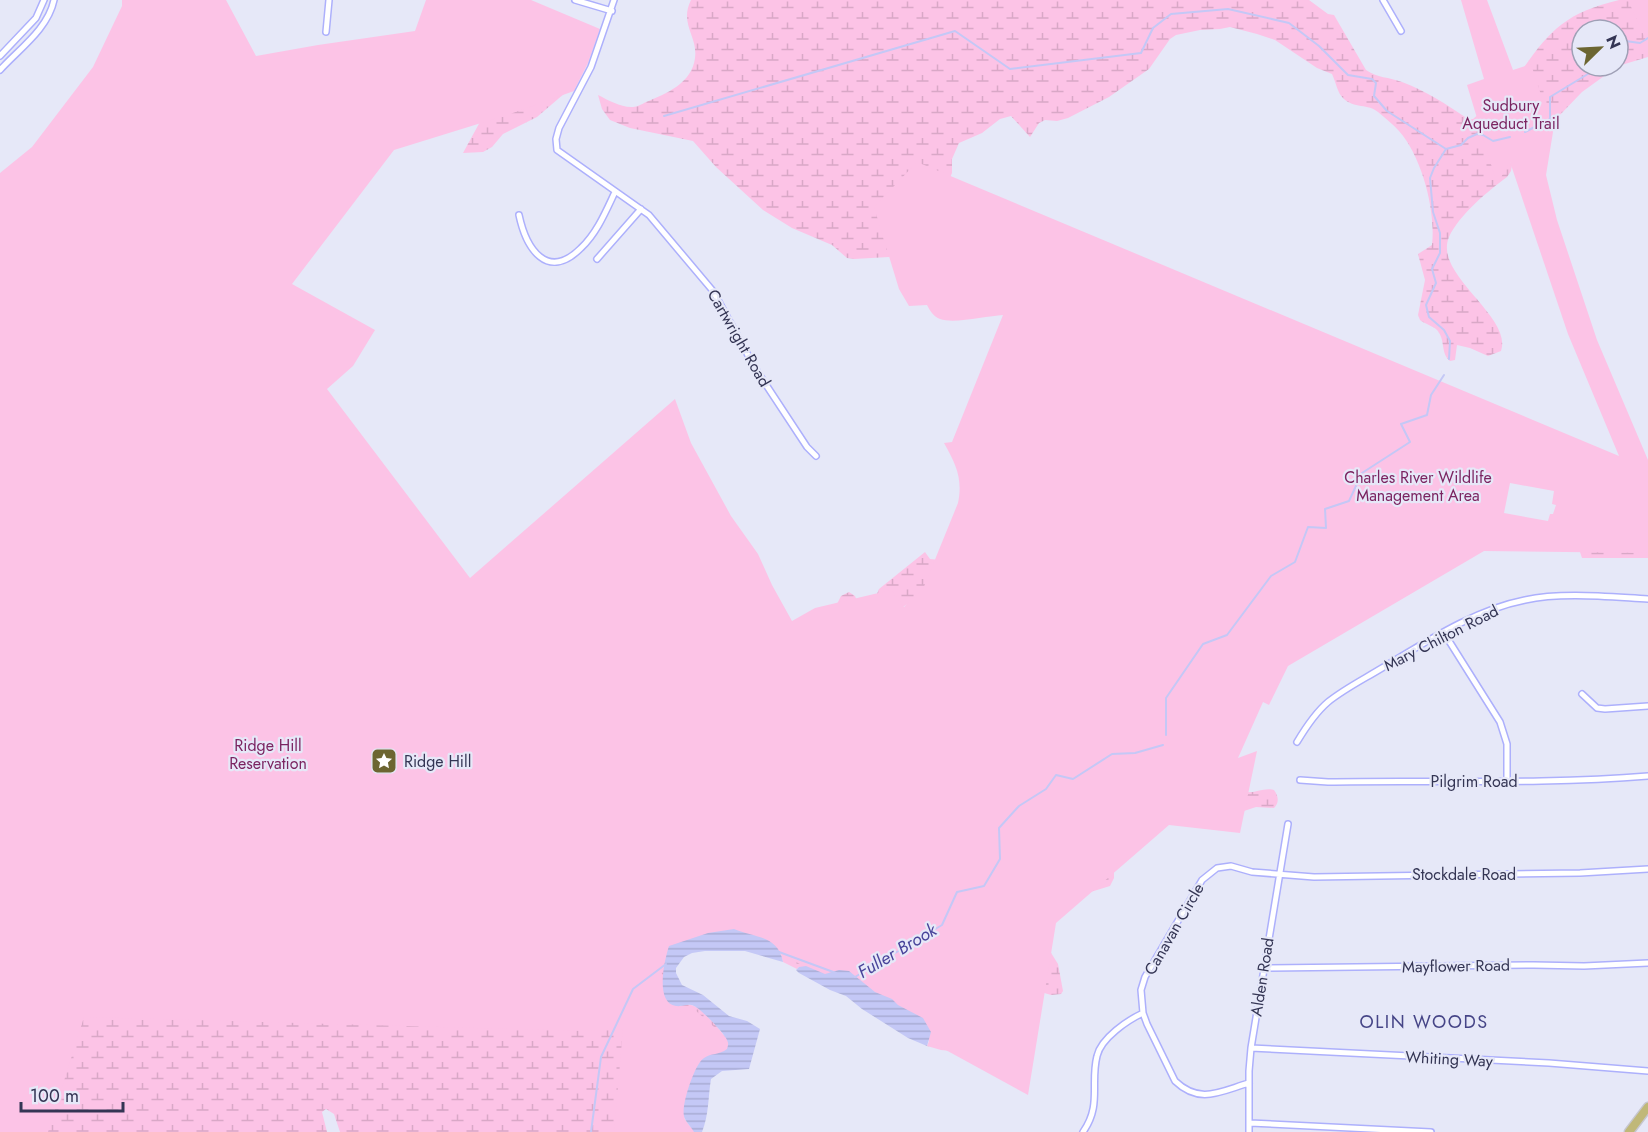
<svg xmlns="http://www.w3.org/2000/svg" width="1648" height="1132" viewBox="0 0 1648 1132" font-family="Jost,sans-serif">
  <defs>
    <pattern id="wetland-marsh" width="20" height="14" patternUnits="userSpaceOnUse" patternTransform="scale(1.5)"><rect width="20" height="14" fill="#fcc3e6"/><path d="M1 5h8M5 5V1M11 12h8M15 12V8" fill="none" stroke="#d9a8c7"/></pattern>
    <pattern id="water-rules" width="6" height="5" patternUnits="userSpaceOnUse" patternTransform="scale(1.5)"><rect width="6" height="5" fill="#c4c8f6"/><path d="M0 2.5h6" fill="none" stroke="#a9acd5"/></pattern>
  </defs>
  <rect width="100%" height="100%" fill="#e6e8f8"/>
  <path fill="url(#wetland-marsh)" fill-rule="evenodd" d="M691 0H1309L1328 14 1334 15 1366 70C1377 78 1389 77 1402 82 1426 91 1446 104 1468 119H1473L1481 112 1512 165 1511 171 1507 177C1488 191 1459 215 1449 237 1433 275 1513 316 1501 351L1488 356 1470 348 1457 345 1455 360 1450 361C1440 353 1446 340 1437 330 1433 326 1425 324 1420 320L1418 315 1425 280 1418 254 1432 245C1436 211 1422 157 1399 131 1393 124 1385 118 1378 112 1369 104 1353 108 1344 99 1337 93 1336 82 1332 74L1317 68 1275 40 1257 34 1230 27 1220 29 1200 30 1176 35 1170 39 1149 69 1109 97 1068 118 1057 121 1045 120 1039 123 1030 137 1011 116 1000 119 982 133 959 143 952 159V173L949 180 889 257 854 259 847 258 832 245 792 228 763 210 716 167 693 141 630 128 610 120 602 109 598 95C608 100 622 108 633 107 637 107 642 104 646 102 666 94 692 83 695 58 698 36 679 24 691 0Z
    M1619 0H1648V57L1618 66 1582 92 1558 117 1549 123 1515 80C1548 33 1561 14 1619 0ZM1582 30H1618V66H1582Z
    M565 93 537 117 503 134 492 147 483 152 463 153 481 120Z
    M1648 533V558H1582L1580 552Z
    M925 552 930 559 940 560 935 581 908 604 892 613 875 599 879 589Z
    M849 592 855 596 857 601 1244 792C1254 794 1264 787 1274 790 1279 797 1279 803 1274 808L1256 807 1238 813 1185 805 1114 871V878L1110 886 1042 907 1048 948 1058 964 1063 991 1061 994 1051 995 1041 992 951 1051 941 1050 927 1046 931 1036 799 967 797 969 783 962 780 951 671 946 680 1006C686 1004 689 1004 694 1006 703 1009 723 1033 728 1041L684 1118 694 1132H340L334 1114 326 1109 322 1112 327 1132H0L38 1033 831 616 841 596Z"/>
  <path fill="#fcc3e6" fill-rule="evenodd" d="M122 0H226L256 56 318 45 415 31 426 0H531L600 29 588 63 574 91 507 115 394 150 292 284 375 330 353 366 327 389 470 578 675 399 691 443 731 516 758 554 772 585 792 621 815 608 891 590 904 607 923 589 958 503C963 479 956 464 944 443L952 442 1003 315C987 316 954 324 940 319 934 317 930 311 927 305L909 306 899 289 874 207 917 162 1619 456 1568 334 1510 162 1497 184 1467 85 1484 79 1461 0H1487L1513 70 1531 64 1553 132 1546 175 1557 220 1597 340 1648 460V553L1484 551 1288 666 1269 705 1263 702 1238 758 1257 751 1240 833 1169 825 1056 923 1028 1095 827 985 803 966 783 954 749 944 687 952 661 970C666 990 665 1006 687 1014L695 1010 731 1042 730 1051 705 1061 687 1094 684 1124 698 1130V1132H614L623 1029 584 1031 84 1017 48 1132H0V173L32 147 93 67 122 6ZM1510 483 1554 491 1552 504 1556 505 1553 514H1550L1548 521 1504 513Z
    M1628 0H1648V45Z"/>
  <path fill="url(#water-rules)" d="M734 929C755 938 778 935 783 962L745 951H705L692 953 684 957 676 968V973L682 985 703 995 729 1016 747 1021 760 1029 749 1069 722 1071 711 1079C708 1097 709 1115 702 1132H694C691 1127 685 1121 684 1116 681 1105 695 1063 704 1058 711 1053 719 1055 727 1049 728 1045 729 1044 727 1040 725 1034 700 1008 694 1006 687 1003 683 1007 676 1006 654 1003 665 958 669 946L708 933Z
    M806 966 825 974 839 970 849 971 875 992 892 999 898 1005 923 1018 931 1032 927 1046 908 1038 862 1009 846 996 830 990 799 973 796 970 799 967Z"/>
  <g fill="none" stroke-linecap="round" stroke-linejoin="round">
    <path stroke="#c4c8f6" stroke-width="2" d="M1618 40 1640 43 1648 38
      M664 116 955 31 1010 69 1141 53 1153 28 1171 14 1228 9 1289 23 1319 46 1348 75 1372 79 1376 83 1374 96 1387 111 1446 149
      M1525 132 1550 119V97L1601 66
      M1449 359 1450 341 1444 330 1429 317 1426 305 1436 283 1432 269 1440 253V233L1433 212 1430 178 1434 168 1446 149 1461 145 1468 138 1477 134 1483 135 1493 141 1510 137
      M1166 735V698L1203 644 1227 635 1271 576 1295 562 1308 527 1326 528 1325 509 1349 501 1362 473 1410 442 1401 424 1427 415 1431 395 1444 375
      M779 952 836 973
      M855 977 942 925 957 892 984 886 1000 859 999 828 1019 806 1046 789 1056 775 1073 779 1112 754 1135 753 1163 745
      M591 1132 601 1057 633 989 666 964"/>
    <g stroke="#adb0fc" stroke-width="8">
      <path id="minor" d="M575 0 612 11
        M614 0 591 67 559 128 556 139 557 150 649 215 713 291 755 368 807 447 816 456
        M1383 0 1401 31
        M326 32 329 0
        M0 56 36 18 44 0
        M0 70C19 49 48 29 54 0
        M519 215C526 248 547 282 581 248 597 233 606 211 615 192
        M597 259 641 209
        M1444 633 1500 722 1507 744V781
        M1582 694 1597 708 1605 709 1648 706
        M1297 742C1306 727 1315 713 1328 702 1344 689 1364 679 1382 668 1426 642 1474 610 1525 600 1562 592 1610 597 1648 599
        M1300 780 1328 782C1434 780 1542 785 1648 776
        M1264 968 1534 965 1584 966 1648 963
        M1251 1048 1549 1063 1648 1071
        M1249 1083C1221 1091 1200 1105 1175 1081L1147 1024 1143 1013 1141 990 1145 977 1202 880 1217 868 1231 866 1252 872 1314 877 1580 873 1648 869
        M1250 1123 1431 1132
        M1083 1132C1102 1105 1090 1084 1097 1056 1101 1038 1128 1020 1143 1013
        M1249 1132V1071L1251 1048 1288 824"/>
    </g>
    <g stroke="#c6c6cf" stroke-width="11">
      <path id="primary" d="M1629 1132 1648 1107"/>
    </g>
    <use href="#minor" stroke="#fff" stroke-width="5"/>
    <use href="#primary" stroke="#c0b879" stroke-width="8"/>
  </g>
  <defs>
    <g id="sight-square" transform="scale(1.35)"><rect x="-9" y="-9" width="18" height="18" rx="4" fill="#6c6531" stroke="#e6e8f8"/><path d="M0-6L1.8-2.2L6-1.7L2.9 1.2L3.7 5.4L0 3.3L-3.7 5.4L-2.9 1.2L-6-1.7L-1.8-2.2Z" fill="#fff"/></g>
  </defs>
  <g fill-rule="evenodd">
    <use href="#sight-square" x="384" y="761"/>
  </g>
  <g text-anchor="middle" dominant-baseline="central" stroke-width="4.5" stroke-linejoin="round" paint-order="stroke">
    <g font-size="16" fill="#7b2461" stroke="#e6e8f8">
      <text x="1511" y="105">Sudbury<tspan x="1511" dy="18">Aqueduct Trail</tspan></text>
      <text x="1418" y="477">Charles River Wildlife<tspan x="1418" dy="18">Management Area</tspan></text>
      <text x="268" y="745">Ridge Hill<tspan x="268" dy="18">Reservation</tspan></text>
    </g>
    <g font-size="16" fill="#343554" stroke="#e6e8f8">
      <text transform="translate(739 338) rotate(60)">Cartwright Road</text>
      <text transform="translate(1441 638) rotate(-27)">Mary Chilton Road</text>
      <text x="1474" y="781">Pilgrim Road</text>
      <text x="1464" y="874">Stockdale Road</text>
      <text transform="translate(1174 929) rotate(-60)">Canavan Circle</text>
      <text transform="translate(1456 966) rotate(-1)">Mayflower Road</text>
      <text transform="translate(1262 977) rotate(-81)">Alden Road</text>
      <text transform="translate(1449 1059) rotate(3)">Whiting Way</text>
    </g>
    <g font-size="16" fill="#343554" stroke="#e6e8f8" text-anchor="start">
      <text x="404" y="761">Ridge Hill</text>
    </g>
    <g font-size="18" font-style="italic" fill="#48439a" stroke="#e6e8f8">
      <text transform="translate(897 951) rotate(-31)">Fuller Brook</text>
    </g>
    <g font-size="18" letter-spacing="1.5" fill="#464587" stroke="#e6e8f8">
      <text x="1424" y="1022">OLIN WOODS</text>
    </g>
  </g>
  <g transform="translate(1600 48) rotate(66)"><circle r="28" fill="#e6e8f8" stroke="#9fa0b6" stroke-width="1.5"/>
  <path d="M0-4.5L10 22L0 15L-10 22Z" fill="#6c6531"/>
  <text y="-9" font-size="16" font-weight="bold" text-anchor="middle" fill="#343554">N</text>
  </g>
  <path d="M21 1102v9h102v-9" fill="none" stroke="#343554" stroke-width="3"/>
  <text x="30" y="1102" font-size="18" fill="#343554" stroke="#e6e8f8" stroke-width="4.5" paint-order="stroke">100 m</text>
</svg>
